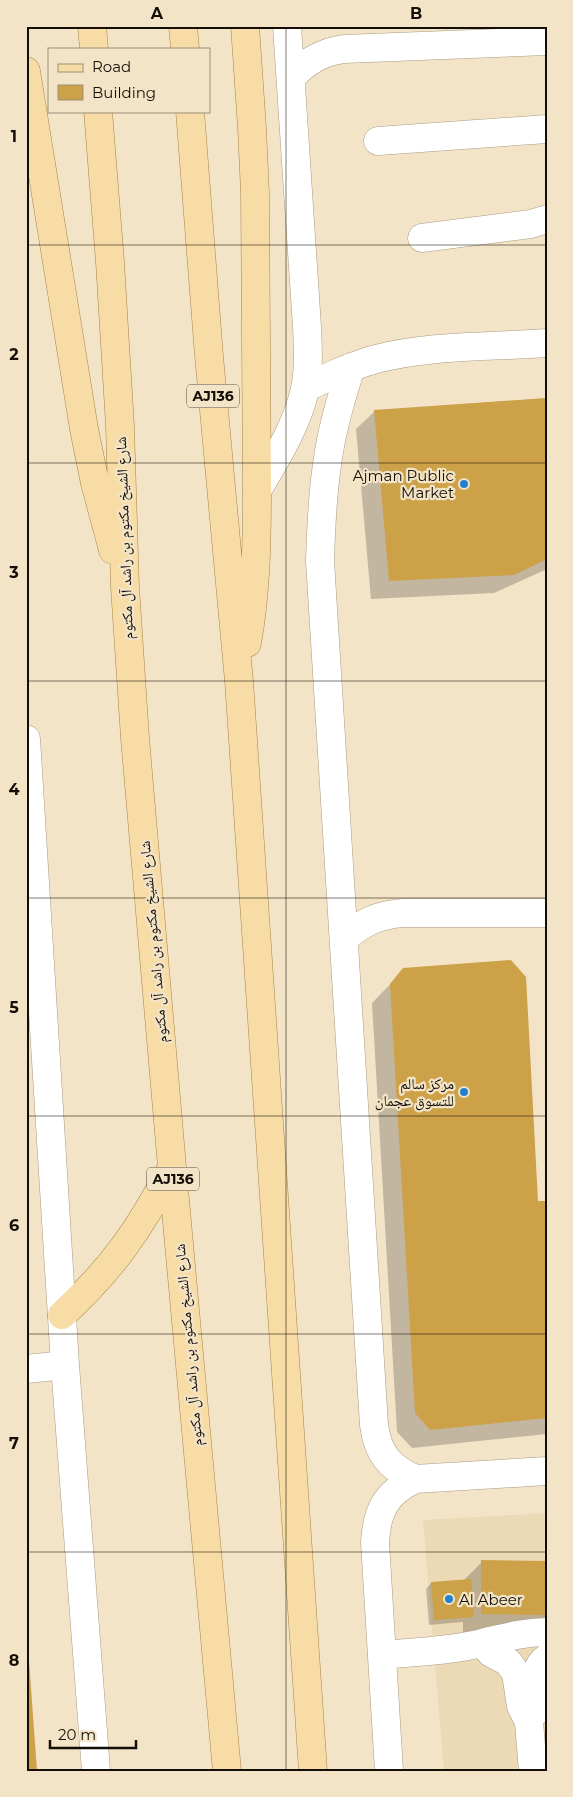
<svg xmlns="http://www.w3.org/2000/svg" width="573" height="1797" viewBox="0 0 573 1797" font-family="Montserrat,'Noto Naskh Arabic',sans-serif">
  <rect width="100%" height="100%" fill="#f3e4c8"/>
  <path fill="#ecd9b6" d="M547 1513V1771H444L423 1520Z"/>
  <path fill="#0003" d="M547 398V569L494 593 371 599 356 429 375 411Z
    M404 970 537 1202H547V1434L412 1448 397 1432 372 1003Z
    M482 1562H547V1616L530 1633 463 1632V1622L429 1625 426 1589 431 1583 464 1580Z"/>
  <path fill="#cca148" d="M547 398V559L514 575 389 581 374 410Z
    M511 960 526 977 538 1201H547V1418L430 1430 415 1413 390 984 403 968Z
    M481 1560 547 1561V1615L481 1614Z
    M471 1579 474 1617 434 1620 431 1582Z
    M26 1646H28L37 1771H26Z"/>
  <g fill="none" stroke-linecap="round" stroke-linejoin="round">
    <g stroke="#aa9c82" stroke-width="29">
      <path id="minor" d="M291 78C306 61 322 52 344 49L547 41
        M378 141 547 129
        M422 238 531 224 547 219
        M351 367C341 399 331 432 327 465 322 497 321 529 320 561L374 1425C378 1454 389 1467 415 1479
        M305 388C328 377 351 366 376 359 431 345 490 347 547 343
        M257 491C276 458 297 426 305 389 309 369 308 348 307 327L287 26
        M26 739 65 1365 96 1771
        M344 939C363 922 377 915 403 913H547
        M26 1369 65 1365
        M482 1643 491 1653 508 1662 516 1673 521 1706 529 1722 533 1771
        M382 1655C415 1652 449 1651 482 1643 504 1638 524 1632 547 1632
        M535 1712C541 1693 528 1671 547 1658
        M389 1771 375 1542C377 1510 386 1493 415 1479L547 1471"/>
    </g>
    <g stroke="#a48547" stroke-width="29">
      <path id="major" d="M92 26 94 49
        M183 26 185 49
        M245 26 252 128 255 193 257 491C257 542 256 593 247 643
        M26 71 84 429 95 483 113 550
        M98 111 110 262 120 426 125 587 135 738 172 1167 227 1771
        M190 111 209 356 239 681 313 1771
        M62 1315C112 1269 141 1228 172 1167"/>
    </g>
    <use href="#minor" stroke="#fff" stroke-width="28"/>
    <use href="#major" stroke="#f7dca6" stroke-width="28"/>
  </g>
  <path fill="none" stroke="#140f06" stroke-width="1" stroke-opacity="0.55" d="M286 26V1771M26 245H547M26 463H547M26 681H547M26 898H547M26 1116H547M26 1334H547M26 1552H547"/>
  <g fill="#2381cd" stroke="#f3e4c8" stroke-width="2">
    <circle cx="464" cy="484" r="5"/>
    <circle cx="464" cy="1092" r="5"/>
    <circle cx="449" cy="1599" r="5"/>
  </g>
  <g text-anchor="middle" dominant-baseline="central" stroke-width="4.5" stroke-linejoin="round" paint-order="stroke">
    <g fill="#f3e4c8" stroke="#574f40" stroke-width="1">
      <rect x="187" y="384.5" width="52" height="23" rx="4"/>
      <rect x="147" y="1167.5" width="52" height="23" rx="4"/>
    </g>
    <g font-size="14" font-weight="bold" fill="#140f06">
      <text x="213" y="396">AJ136</text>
      <text x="173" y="1179">AJ136</text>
    </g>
    <g font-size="15" fill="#140f06" stroke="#f3e4c8" text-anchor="end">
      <text x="454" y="475">Ajman Public<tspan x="454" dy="17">Market</tspan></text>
      <text x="454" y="1083">مركز سالم<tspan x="454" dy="17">للتسوق عجمان</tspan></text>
      <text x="459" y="1599" text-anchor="start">Al Abeer</text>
    </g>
    <g font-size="15" fill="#140f06" stroke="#f3e4c8">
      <text transform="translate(124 538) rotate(-92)">شارع الشيخ مكتوم بن راشد آل مكتوم</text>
      <text transform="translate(153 942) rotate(-95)">شارع الشيخ مكتوم بن راشد آل مكتوم</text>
      <text transform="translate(188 1345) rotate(-95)">شارع الشيخ مكتوم بن راشد آل مكتوم</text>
    </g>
  </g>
  <rect width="573" height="1797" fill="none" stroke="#f3e4c8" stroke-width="55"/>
  <rect x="48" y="48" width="162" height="65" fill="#f3e4c8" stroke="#9a8f7a"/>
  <rect x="58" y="64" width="25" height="8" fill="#f7dca6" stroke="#9a8f7a"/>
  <text x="92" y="72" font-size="15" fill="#140f06">Road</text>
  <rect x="58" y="85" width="25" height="15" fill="#cca148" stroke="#9a8f7a"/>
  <text x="92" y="98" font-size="15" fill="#140f06">Building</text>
  <path d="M50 1740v8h86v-8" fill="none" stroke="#140f06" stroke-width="2.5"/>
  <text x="58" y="1740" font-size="15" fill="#140f06" stroke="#f3e4c8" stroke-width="4" paint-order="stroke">20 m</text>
  <rect x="28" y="28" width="518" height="1742" fill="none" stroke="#140f06" stroke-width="2"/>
  <g font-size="16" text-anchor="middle" font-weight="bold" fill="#140f06">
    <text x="157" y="19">A</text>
    <text x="416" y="19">B</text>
    <text x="14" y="142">1</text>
    <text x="14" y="360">2</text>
    <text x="14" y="578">3</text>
    <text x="14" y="795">4</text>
    <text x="14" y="1013">5</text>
    <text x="14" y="1231">6</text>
    <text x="14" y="1449">7</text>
    <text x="14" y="1666">8</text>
  </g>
</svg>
